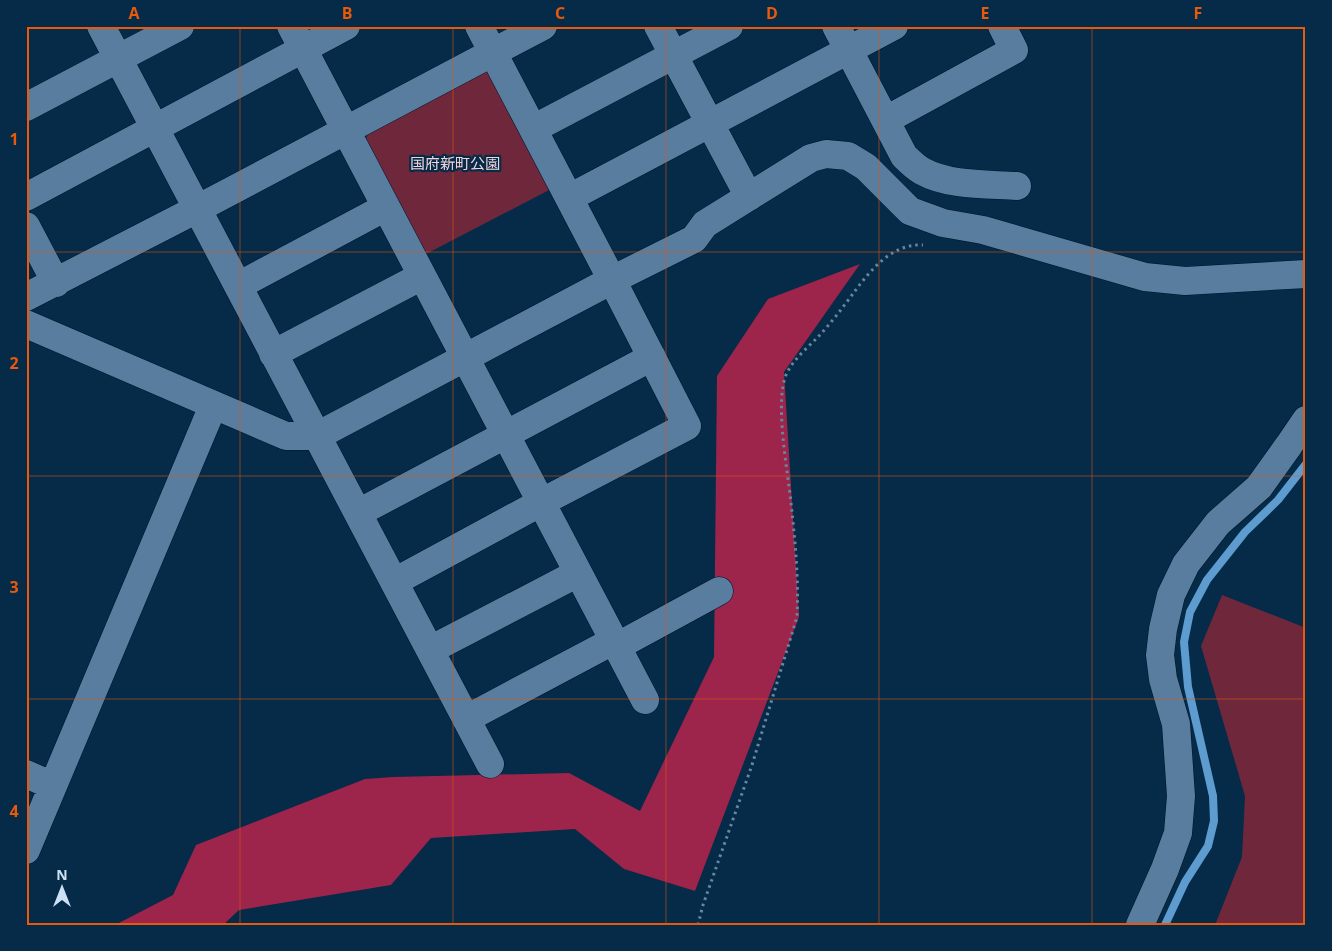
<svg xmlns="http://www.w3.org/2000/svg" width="1332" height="951" viewBox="0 0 1332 951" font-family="'Open Sans','Noto Sans JP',sans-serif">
  <rect width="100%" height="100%" fill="#052b48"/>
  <path fill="#6f283b" d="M487 70 553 188 426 254 365 143 368 132Z
    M1222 595 1306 628V925H1215L1242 857 1245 796 1201 646Z"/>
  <path fill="#9d244b" d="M860 264 784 372 799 617 695 891 624 869 575 829 431 838 391 885 239 910 223 925H115L173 895 196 845 365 779 393 777 569 773 640 811 714 657 717 376 768 299Z"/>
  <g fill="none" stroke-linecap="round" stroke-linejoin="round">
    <path stroke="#5e9cd0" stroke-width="8" d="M1165 925 1185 882 1208 846 1214 821 1213 796 1188 687 1184 642 1190 612 1207 580 1245 532 1278 500 1306 464"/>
    <g stroke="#001328" stroke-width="29">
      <path id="street" d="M101 26 490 764
        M291 26 645 700
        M658 26 749 197
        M836 26 904 156C909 161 915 167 922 171 949 186 987 184 1017 186
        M26 107 180 26
        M886 120 1014 50 1002 26
        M533 129 729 26
        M26 197 346 26
        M569 198 894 26
        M26 226 56 283
        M238 286 386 207
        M26 297 197 209 543 26
        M26 324 286 436H317L612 280 694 239 705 224 811 158 826 154 848 156 866 167 910 211 943 223 983 230 1145 277 1185 281 1306 274
        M273 354 422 276
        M358 513 652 357
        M394 582 540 503 687 426 612 280 479 26
        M616 647 719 591
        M430 650 578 573
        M466 719 613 641
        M26 774 53 786
        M26 850 213 406
        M1140 925 1165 869 1178 833 1181 796 1176 724 1163 679 1160 655 1163 629 1171 595 1186 564 1218 523 1259 487 1289 445 1306 420"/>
    </g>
    <path stroke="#69869e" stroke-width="3" stroke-dasharray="2.5 4" stroke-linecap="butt" d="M698 925 703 905 752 765 797 617C799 579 795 540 791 503 788 472 773 396 788 371 795 358 808 347 818 337 830 324 841 310 852 295 869 272 891 243 923 245"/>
    <use href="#street" stroke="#587d9f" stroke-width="28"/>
  </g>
  <path fill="none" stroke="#e8590c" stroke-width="1" stroke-opacity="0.55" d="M240 26V925M453 26V925M666 26V925M879 26V925M1092 26V925M26 252H1306M26 476H1306M26 699H1306"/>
  <g text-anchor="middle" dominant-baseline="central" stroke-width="4.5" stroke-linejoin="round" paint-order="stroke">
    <g font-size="15" fill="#f5d4d9" stroke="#052b48">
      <text x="455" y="163">国府新町公園</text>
    </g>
  </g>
  <rect width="1332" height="951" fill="none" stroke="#052b48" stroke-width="55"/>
  <g transform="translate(62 888)" stroke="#052b48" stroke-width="4" paint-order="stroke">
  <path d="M0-4L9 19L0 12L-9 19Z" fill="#cde1f4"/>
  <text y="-8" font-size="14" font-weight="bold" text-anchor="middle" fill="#cde1f4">N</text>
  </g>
  <rect x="28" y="28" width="1276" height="896" fill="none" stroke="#e8590c" stroke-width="2"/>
  <g font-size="16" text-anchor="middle" font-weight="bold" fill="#e8590c">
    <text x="134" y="19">A</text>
    <text x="347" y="19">B</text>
    <text x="560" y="19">C</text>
    <text x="772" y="19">D</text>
    <text x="985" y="19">E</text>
    <text x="1198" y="19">F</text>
    <text x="14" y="145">1</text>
    <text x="14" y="369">2</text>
    <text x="14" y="593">3</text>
    <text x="14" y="817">4</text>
  </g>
</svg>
